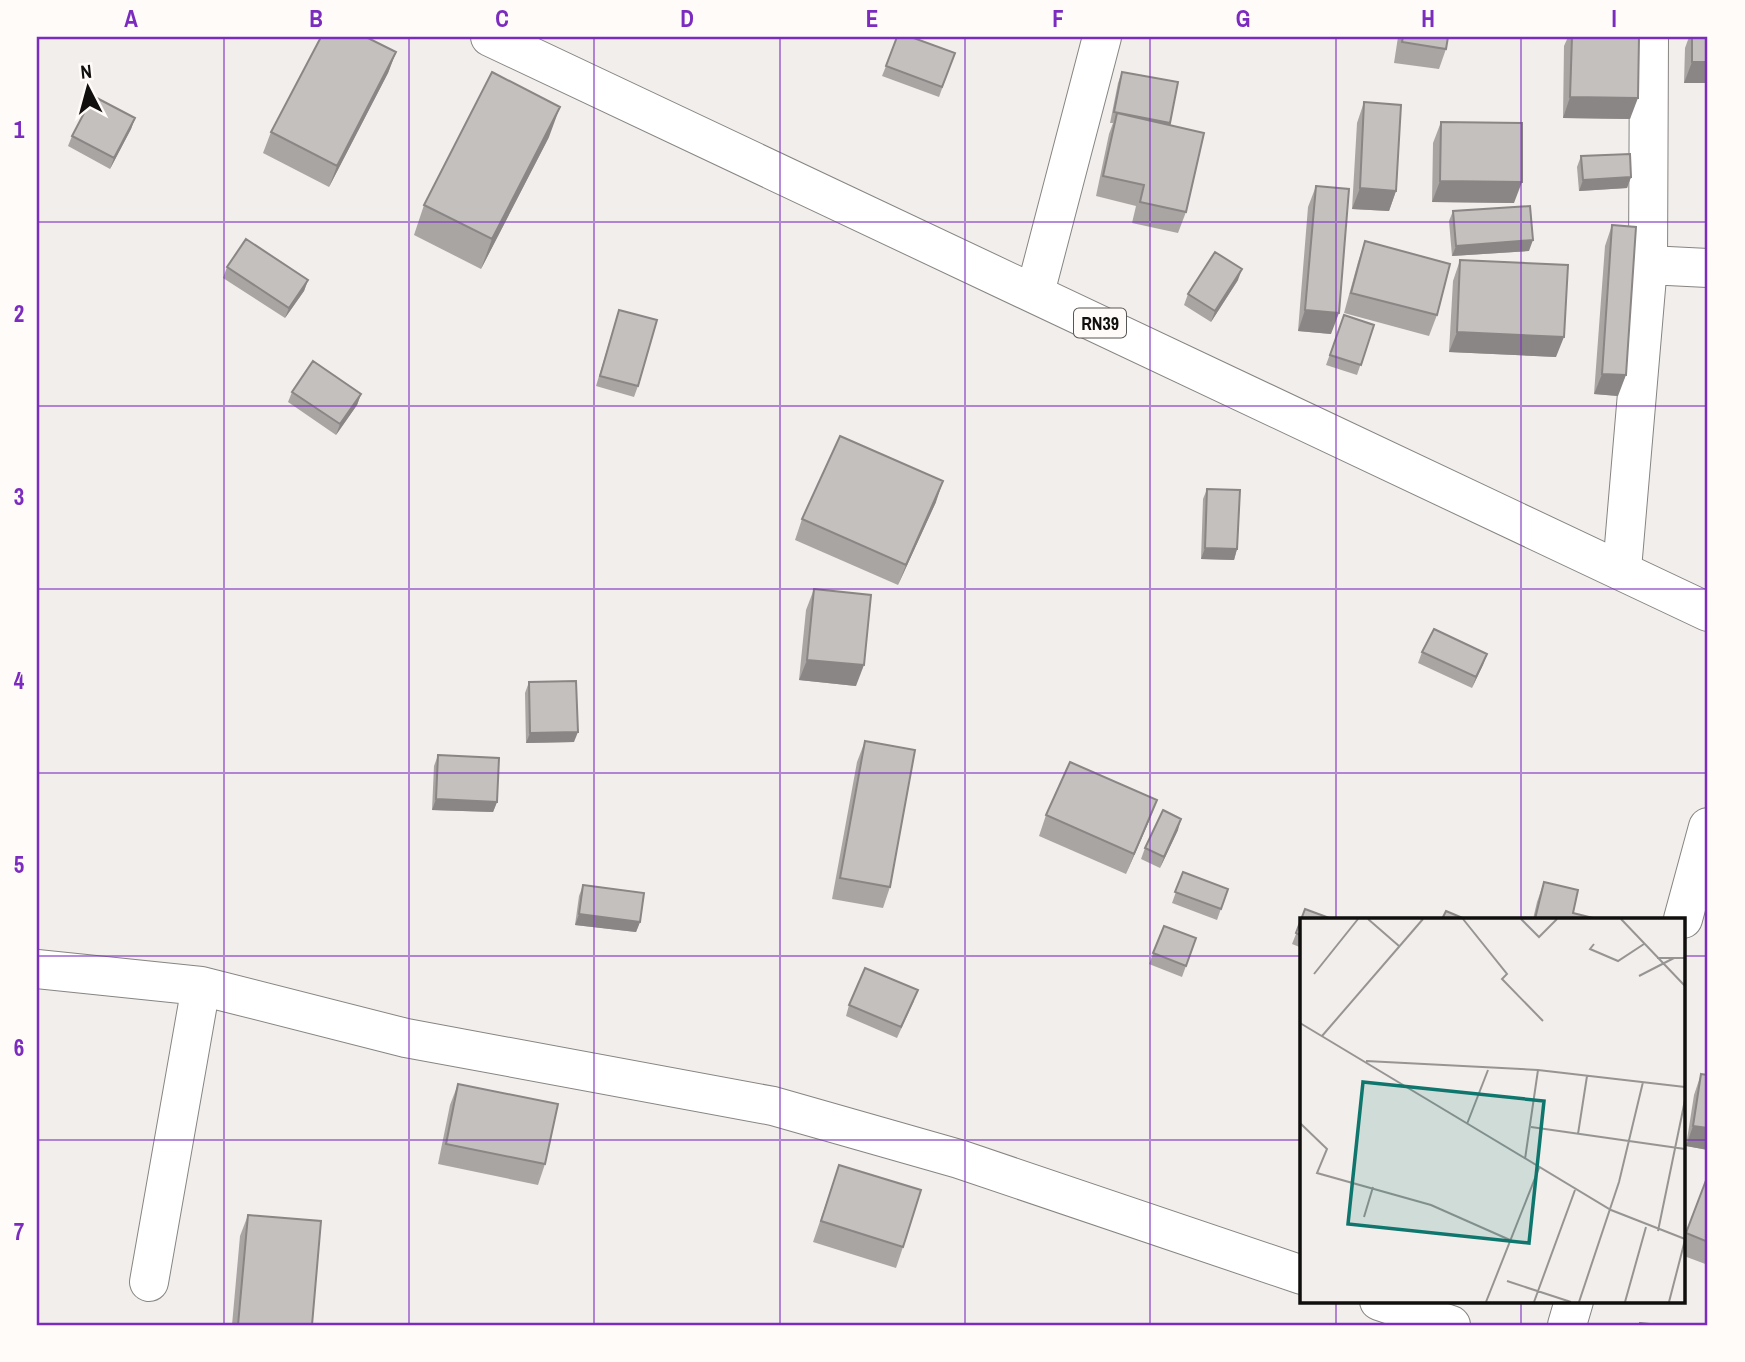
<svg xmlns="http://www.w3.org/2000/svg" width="1745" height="1362" viewBox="0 0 1745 1362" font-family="'Archivo Narrow',sans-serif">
  <rect width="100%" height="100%" fill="#f1eeec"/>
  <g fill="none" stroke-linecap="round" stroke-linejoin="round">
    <g stroke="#878482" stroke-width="40">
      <path id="minor" d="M1648 265 1708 268
        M1035 293 1102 37
        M1622 569 1648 265 1649 37
        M1683 919 1708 827
        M37 969 201 986 406 1038 773 1106 959 1159 1302 1275
        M149 1282 201 986
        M1379 1301 1451 1325
        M1567 1325 1574 1301"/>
    </g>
    <g stroke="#878482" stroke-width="40">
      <path id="trunk" d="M490 37 1708 612"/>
    </g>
    <use href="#minor" stroke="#fff" stroke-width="38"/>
    <use href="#trunk" stroke="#fff" stroke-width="38"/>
  </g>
  <path fill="#a9a5a3" d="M1398 37H1448L1446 49 1439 69 1394 63Z
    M1568 37H1639L1630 119 1563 118 1564 46Z
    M1689 37H1708V83H1684L1685 48Z
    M396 52 388 73 329 187 263 153 271 132Z
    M955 53 939 97 882 76 886 66Z
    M1122 72 1170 123 1169 125 1186 212 1178 233 1132 223 1136 206 1096 196 1109 134 1113 123H1110L1118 83Z
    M1364 102 1396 191 1389 211 1352 209 1357 123Z
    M135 118 131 129 110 169 68 146 72 136Z
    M1441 122 1514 203 1432 202 1433 143Z
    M549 137 481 269 414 235 424 205Z
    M1581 156 1631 177 1627 188 1579 191 1577 167Z
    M1316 186 1331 334 1298 331 1308 207Z
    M1453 211 1529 251 1452 256 1449 221Z
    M1612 225 1618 396 1594 394 1605 246Z
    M1365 241 1437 315 1429 336 1344 313 1358 262Z
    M1460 260 1556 357 1449 352 1453 281Z
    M227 267 308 280 304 291 285 318 223 278Z
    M1238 280 1211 322 1184 305 1188 294Z
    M619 310 638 386 634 397 596 386Z
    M1344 315 1374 325 1357 375 1326 365Z
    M292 392 361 394 357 405 336 435 288 402Z
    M1207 489 1237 549 1234 560 1201 559 1203 499Z
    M936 502 898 585 795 540 802 519Z
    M814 589 856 686 799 680 806 610Z
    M1422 652 1487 654 1472 688 1418 663Z
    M529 682 574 742 526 743 525 693Z
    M865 741 890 887 883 908 832 899 857 762Z
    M438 755 497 802 493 812 432 810 434 766Z
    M1046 815 1149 821 1126 874 1039 836Z
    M1178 830 1160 868 1141 859 1145 848Z
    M1183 872 1228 889 1217 920 1172 903Z
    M1544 882 1573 913 1597 919H1533L1537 902Z
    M583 885 640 922 636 932 575 925 579 896Z
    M1302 919V948L1292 944Z
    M1164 926 1196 938 1182 977 1149 964Z
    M914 1001 897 1038 846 1016 849 1005Z
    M1701 1074 1708 1075V1150L1686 1146 1694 1095Z
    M458 1084 545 1164 538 1185 438 1164 450 1105Z
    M839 1165 903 1247 896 1268 813 1242Z
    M1708 1175V1265L1684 1256V1238Z
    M248 1215 312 1325H232L240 1236Z"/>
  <path fill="#898685" d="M396 52 388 73 329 187 337 166Z
    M1692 62H1708V83H1684Z
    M1570 97 1638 98 1630 119 1563 118Z
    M560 107 549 137 481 269 492 239Z
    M135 118 131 129 110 169 114 158Z
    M1631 177 1627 188 1579 191 1583 180Z
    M1440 181 1522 182 1514 203 1432 202Z
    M1360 188 1396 191 1389 211 1352 209Z
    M1533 240 1529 251 1452 256 1456 246Z
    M1242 269 1238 280 1211 322 1215 311Z
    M308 280 304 291 285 318 289 308Z
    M1305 310 1339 313 1331 334 1298 331Z
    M1457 332 1564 337 1556 357 1449 352Z
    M1602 374 1626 375 1618 396 1594 394Z
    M361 394 357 405 336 435 340 424Z
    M943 481 936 502 898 585 906 565Z
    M1205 548 1237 549 1234 560 1201 559Z
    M1487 654 1483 665 1472 688 1476 677Z
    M807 660 864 665 856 686 799 680Z
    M578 732 574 742 526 743 530 733Z
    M436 799 497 802 493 812 432 810Z
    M1157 800 1149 821 1126 874 1134 854Z
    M1181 819 1178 830 1160 868 1164 857Z
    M579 914 640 922 636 932 575 925Z
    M1693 1126 1708 1128V1150L1686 1146Z"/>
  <path fill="#c4c0be" stroke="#898685" stroke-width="2" d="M321 37H366L396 52 337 166 271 132Z
    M897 37H911L955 53 942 87 886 66Z
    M1403 37H1448L1446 49 1402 42Z
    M1572 37H1639L1638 98 1570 97Z
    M1692 37H1708V62H1692Z
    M492 72 560 107 492 239 424 205Z
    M1122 72 1178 82 1170 123 1114 112Z
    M93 96 135 118 114 158 72 136Z
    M1364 102 1401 105 1396 191 1360 188Z
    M1117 113 1204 133 1186 212 1140 202 1144 185 1103 176Z
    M1441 122 1522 123V182L1440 181Z
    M1630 154 1631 177 1583 180 1581 156Z
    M1316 186 1349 189 1339 313 1305 310Z
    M1530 206 1533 240 1456 246 1453 211Z
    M1612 225 1636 227 1626 375 1602 374Z
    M246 239 308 280 289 308 227 267Z
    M1365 241 1450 264 1437 315 1351 293Z
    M1215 252 1242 269 1215 311 1188 294Z
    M1460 260 1568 265 1564 337 1457 332Z
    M619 310 657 320 638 386 600 376Z
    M1344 315 1374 325 1361 365 1330 355Z
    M313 361 361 394 340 424 292 392Z
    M840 436 943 481 906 565 802 519Z
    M1207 489 1240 490 1237 549 1205 548Z
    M814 589 871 595 864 665 807 660Z
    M1434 629 1487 654 1476 677 1422 652Z
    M576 681 578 732 530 733 529 682Z
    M865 741 915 750 890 887 840 878Z
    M438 755 499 758 497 802 436 799Z
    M1070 762 1157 800 1134 854 1046 815Z
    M1163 810 1181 819 1164 857 1145 848Z
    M1183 872 1228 889 1221 909 1175 892Z
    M1544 882 1578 890 1573 913 1597 919H1535Z
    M583 885 644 893 640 922 579 914Z
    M1305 909 1332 919H1302V936L1296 933Z
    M1446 911 1465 919H1442Z
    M1164 926 1196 938 1186 966 1153 953Z
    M865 968 918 990 901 1027 849 1005Z
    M1701 1074 1708 1075V1128L1693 1126Z
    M458 1084 558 1104 545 1164 446 1144Z
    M839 1165 921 1190 903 1247 821 1221Z
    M1708 1175V1242L1686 1233Z
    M248 1215 321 1221 312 1325H238Z
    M1640 1323 1660 1325H1640Z"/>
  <path fill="none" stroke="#7b2cbf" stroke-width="2" stroke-opacity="0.55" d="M224 37V1325M409 37V1325M594 37V1325M780 37V1325M965 37V1325M1150 37V1325M1336 37V919M1521 37V919M37 222H1708M37 406H1708M37 589H1708M37 773H1708M37 956H1302M1684 956H1708M37 1140H1302M1684 1140H1708M1336 1301V1325M1521 1301V1325"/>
  <g text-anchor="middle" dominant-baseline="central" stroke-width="6" stroke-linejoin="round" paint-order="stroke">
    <rect fill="#fffbf9" stroke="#585654" stroke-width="2" x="1074" y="308.5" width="52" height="29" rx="5"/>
    <g font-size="18" font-weight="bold" fill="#100f0e">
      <text x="1100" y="323">RN39</text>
    </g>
  </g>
  <g transform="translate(1300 918)">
    <rect width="385" height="385" fill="#f1eeec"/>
    <path fill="none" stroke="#979593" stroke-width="2" d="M68 1 99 28M163 1 207 56 202 61 243 103M221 1 239 19 257 1M321 1 385 68M294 26 290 31 318 43 344 26M357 40H385M14 56 58 1M339 58 374 40M0 105 311 292 385 321M22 118 123 1M66 143 238 152 385 169M0 205 27 231 17 255 131 287 210 322M167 206 188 152M231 209 385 231M278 216 287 158M225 241 238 152M64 299 73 269M358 313 385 182M207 363 271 384M186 384 239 250M234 384 275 272M279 384 319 264 343 164M325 384 346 309M369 384 385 322"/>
    <path fill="#0f766e" fill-opacity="0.15" stroke="#0f766e" stroke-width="3.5" d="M63 164 244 183 229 325 48 306Z"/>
    <rect width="385" height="385" fill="none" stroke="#100f0e" stroke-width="3.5"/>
  </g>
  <rect width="1745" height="1362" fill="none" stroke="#fffbf9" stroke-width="77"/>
  <g transform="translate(88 88) rotate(354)" stroke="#fffbf9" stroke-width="5" paint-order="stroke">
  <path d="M0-5L12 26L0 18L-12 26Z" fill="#100f0e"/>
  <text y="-10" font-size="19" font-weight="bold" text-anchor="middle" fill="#100f0e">N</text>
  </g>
  <rect x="38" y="38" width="1668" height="1286" fill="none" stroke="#7b2cbf" stroke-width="2.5"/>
  <g font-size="23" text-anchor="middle" font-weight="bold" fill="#7b2cbf">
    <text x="131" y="27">A</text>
    <text x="316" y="27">B</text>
    <text x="502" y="27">C</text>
    <text x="687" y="27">D</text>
    <text x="872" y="27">E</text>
    <text x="1058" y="27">F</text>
    <text x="1243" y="27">G</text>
    <text x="1428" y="27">H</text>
    <text x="1614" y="27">I</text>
    <text x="19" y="138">1</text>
    <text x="19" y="322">2</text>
    <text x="19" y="505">3</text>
    <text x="19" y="689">4</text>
    <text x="19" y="873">5</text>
    <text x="19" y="1056">6</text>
    <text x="19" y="1240">7</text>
  </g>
</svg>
